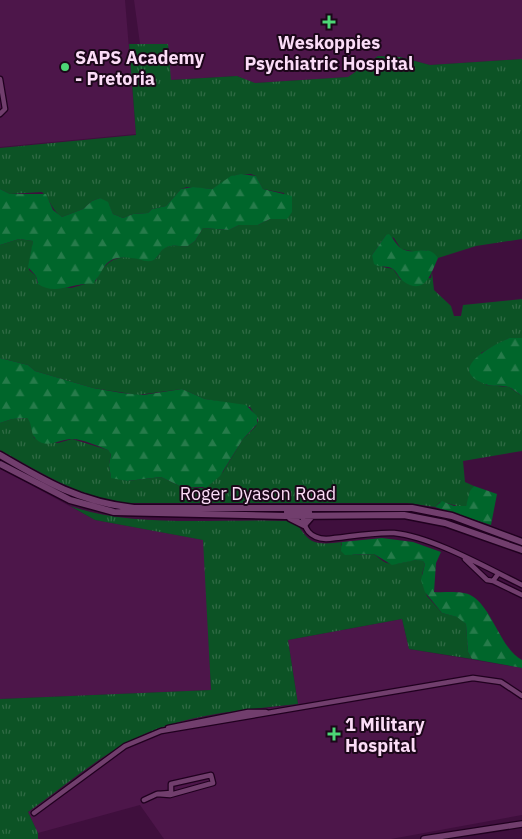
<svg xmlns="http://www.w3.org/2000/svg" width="522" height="839" viewBox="0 0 522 839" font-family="'IBM Plex Sans',sans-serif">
  <defs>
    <pattern id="grass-tufts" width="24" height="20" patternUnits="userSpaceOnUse" patternTransform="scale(1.25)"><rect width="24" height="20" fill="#0c5325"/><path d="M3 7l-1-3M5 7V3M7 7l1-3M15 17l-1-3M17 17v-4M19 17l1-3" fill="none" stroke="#306b45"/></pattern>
    <pattern id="forest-firs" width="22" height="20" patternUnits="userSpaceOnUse" patternTransform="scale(1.25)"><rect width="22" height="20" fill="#00662b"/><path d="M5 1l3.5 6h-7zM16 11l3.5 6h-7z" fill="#267b4a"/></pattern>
  </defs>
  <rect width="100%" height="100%" fill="#3f0f3d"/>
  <path fill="#4d164a" d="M0 0H125L136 134 0 147Z
    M134 0H522V59L430 65 400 57 378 56 349 77 254 83 237 76 170 80 168 44H140Z
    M0 468 95 520 204 540 211 690 0 699Z
    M402 619 409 649 522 668V815L391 839H164L140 805 38 833 28 812 128 742 163 726 191 719 298 704 288 640Z"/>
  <path fill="url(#grass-tufts)" d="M129 44H168L171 80 237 76 255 83 348 77 378 56 400 57 430 65 522 59V239L476 246 438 258 426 250 417 252 401 249 394 238 386 235 372 255 383 267 393 269 401 280 431 278 432 272 434 290 451 306 454 316H461L463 305 522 299V338H509L481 353 486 385 509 387 522 396V451L463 461 465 482 474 486 466 506C456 508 450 502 440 502L435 507 407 503H125C78 497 40 472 0 450V423L12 419 27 418 31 423 34 438 58 443 72 439 108 450 111 453 109 465 111 477 127 481 161 477 182 487 203 488 223 472 243 439 256 426 258 420 250 407 205 399 182 389 138 395 93 388 35 371 28 365 0 358V245L19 239 33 241 29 270 36 276 37 283 71 288 96 281C103 263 116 254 136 258 143 259 147 261 155 259 159 257 158 253 162 250 169 243 179 247 188 246L195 241 203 228 229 230 239 225H258L270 219H287L284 193 263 189 256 176 251 174 235 175 212 189 187 187 181 189 166 206 152 209 148 213 133 214 123 218 113 214 109 205 100 198 92 201 83 209 62 217C51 210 51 200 42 192L10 194 0 189V148L136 135Z
    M70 506C136 529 221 518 291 521 299 525 300 529 305 535 315 547 329 543 342 542L341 545 353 555 374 554C378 557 383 562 387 563 400 567 411 557 423 561L425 564 422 574 427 596 442 613 458 617 466 624 468 652 472 659 409 649 402 619 288 640 298 704C242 710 179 714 128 742 93 761 61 789 28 812L38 833V839H0V699L211 690 203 540 95 520Z"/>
  <path fill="url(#forest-firs)" d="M241 174 256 176 263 189 292 196V212L287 219H270L258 225H239L229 230 203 228 195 241 188 246C180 247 173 244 165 248 158 252 159 259 151 261 144 262 138 258 131 258 103 255 106 269 93 284 75 282 55 296 38 284L36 276 28 267 33 241 19 239 0 245V189L10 194H46L53 210 62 217 83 209 92 201 100 198 108 202 113 214 123 218 133 214 148 213 152 209 166 206 181 189 193 187 212 189 231 176Z
    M389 234C393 238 397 246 402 249 417 256 427 243 438 258 431 273 425 297 403 281 399 278 397 272 393 269 387 265 380 268 374 264L372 255 386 235Z
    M509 338H522V396C518 393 513 389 509 387 501 385 493 387 485 384 445 369 492 346 509 338Z
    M0 358 28 365 35 371 93 388 122 393 143 395 182 389 205 399 246 405 257 416V424L243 439 220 476 207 487H182L161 477 127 481 111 478 109 465 111 454 108 450C98 446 81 438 70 439 59 440 46 449 36 439 30 434 33 424 27 418L12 419 0 423Z
    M474 486 497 494 491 525 435 507 442 501 454 506H466L470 491Z
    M382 538 413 542 441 552 436 563 434 592C445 593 462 590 472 596 493 609 500 648 522 660V668L472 659 468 652 466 624 457 617 442 613 425 592 421 580 425 564 423 561 416 560 392 565 374 554 345 555 341 551 342 542Z"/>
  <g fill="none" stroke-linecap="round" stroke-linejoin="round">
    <g stroke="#20001f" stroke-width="7">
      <path id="minor" d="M0 79 5 109 0 114
        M302 513C304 529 309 538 326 539 348 537 372 532 394 533 433 537 487 568 522 585
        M465 559 487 580 493 581
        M498 574 493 581 522 595
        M168 728 248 712H266
        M161 731 473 678 501 682 522 696
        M144 800 157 794 170 795 213 783 211 775 171 784V793L158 794
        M34 813 125 746 161 731"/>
    </g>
    <g stroke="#20001f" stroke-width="8">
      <path id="tertiary" d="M424 839 522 824"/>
    </g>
    <g stroke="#20001f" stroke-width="9">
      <path id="secondary" d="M0 455C46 482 80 502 134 508H412L452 516 522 542
        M0 464 70 500 114 512 286 516 404 515 445 523 522 550
        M287 512H309
        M290 518 304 525 311 517"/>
    </g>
    <use href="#minor" stroke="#713e6d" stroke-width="4.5"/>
    <use href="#tertiary" stroke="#713e6d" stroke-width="5.5"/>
    <use href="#secondary" stroke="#713e6d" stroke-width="6"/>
  </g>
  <g fill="#4dd676" stroke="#1b0719" stroke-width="2">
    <path d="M326.5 14.5h5v5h5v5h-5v5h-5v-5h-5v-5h5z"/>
    <circle cx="65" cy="67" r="5"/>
    <path d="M331.5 726.5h5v5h5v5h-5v5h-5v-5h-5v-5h5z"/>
  </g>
  <g text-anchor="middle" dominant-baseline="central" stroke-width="4" stroke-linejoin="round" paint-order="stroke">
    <g font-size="18" font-weight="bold" fill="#fbdcf7" stroke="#1b0719" text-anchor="start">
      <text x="329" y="42" text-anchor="middle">Weskoppies<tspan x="329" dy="21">Psychiatric Hospital</tspan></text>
      <text x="75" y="57">SAPS Academy<tspan x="75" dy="21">- Pretoria</tspan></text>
      <text x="345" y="724">1 Military<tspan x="345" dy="21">Hospital</tspan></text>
    </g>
    <g font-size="18" fill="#fbdcf7" stroke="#1b0719">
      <text x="258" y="493">Roger Dyason Road</text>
    </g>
  </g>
</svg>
